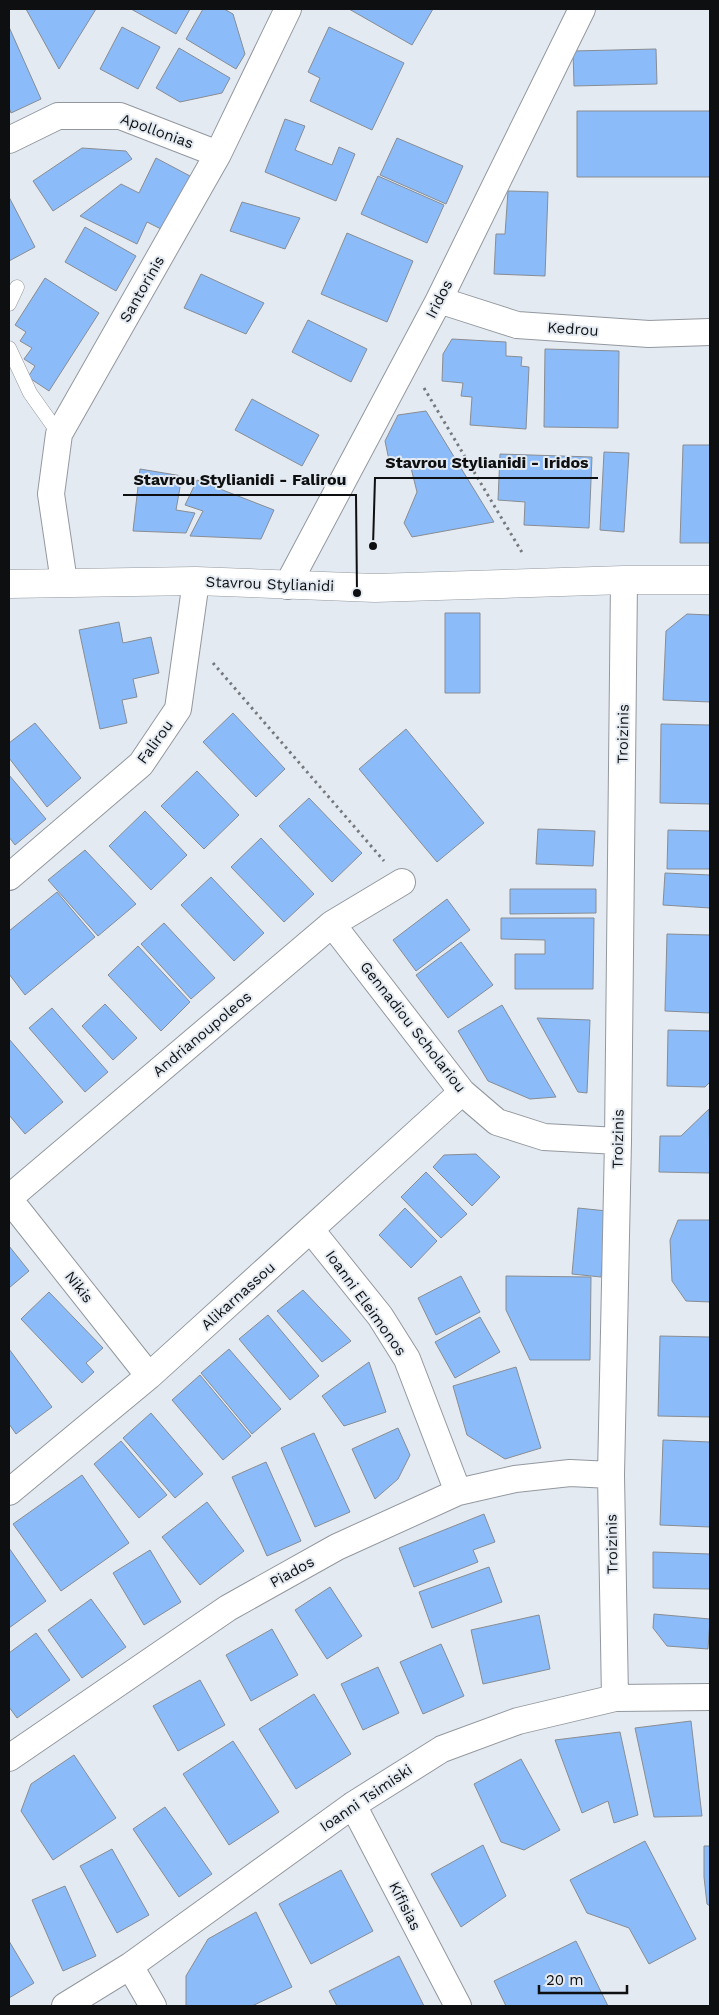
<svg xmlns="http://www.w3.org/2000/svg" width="719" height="2015" viewBox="0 0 719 2015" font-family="'Work Sans',sans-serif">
  <rect width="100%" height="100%" fill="#e4eaf1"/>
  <path fill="#8bbbf8" stroke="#888d94" d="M26 9H96L59 69Z
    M131 9H190L176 34Z
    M203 9H224L233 14 245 54 236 69 186 39Z
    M349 9H433L412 45Z
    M9 27 41 99 11 113 9 107Z
    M122 27 160 47 138 89 100 69Z
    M329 27 404 63 372 130 310 101 320 78 308 72Z
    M179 48 230 78 222 93 180 102 156 88Z
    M656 49 657 84 574 86 573 51Z
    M577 111H710V177H577Z
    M285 119 305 126 295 150 332 165 339 147 355 154 336 201 265 172Z
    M397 138 463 166 446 204 380 175Z
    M82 148 126 151 132 159 53 211 33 181Z
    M156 158 190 176 163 230 147 222 137 244 80 216 121 184 139 193Z
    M378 176 444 205 427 243 361 214Z
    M508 191 548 192 545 276 494 274 496 234H505Z
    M9 197 35 247 9 261Z
    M242 202 300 218 285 249 230 231Z
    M85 227 136 256 116 291 65 262Z
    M347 233 413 261 387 322 321 294Z
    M201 274 264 303 246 334 184 308Z
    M45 278 99 313 49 391 28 377 35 366 24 359 32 348 20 341 26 332 15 325Z
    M308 320 367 349 351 382 292 352Z
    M452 339 506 342V356L522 357 521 366 529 367 526 429 470 425 472 397 461 396 463 383 442 381 443 354Z
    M545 349 619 351 618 428 544 427Z
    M252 399 319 435 302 466 235 430Z
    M426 411 494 522 412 537 404 523 417 492 409 460 390 465 385 441 398 415Z
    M683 445H710V543H680Z
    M604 452 629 453 624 532 600 530Z
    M500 454 592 457 589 528 524 525 525 502 498 500Z
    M140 469 182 476 176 510 195 513 186 533 133 531Z
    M197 480 274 510 261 539 190 536 203 511 185 505Z
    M445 613H480V693H445Z
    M687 614 710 615V702L663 700 666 631Z
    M119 622 123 643 151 637 159 673 133 679 137 697 122 700 127 723 100 729 79 630Z
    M233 713 285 769 256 797 203 742Z
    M35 723 81 778 47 807 9 758V743Z
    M661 724 710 725V804L660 803Z
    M406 729 484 823 437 862 359 769Z
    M197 771 239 815 204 849 161 806Z
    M9 775 46 819 15 845 9 837Z
    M309 798 362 853 332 882 279 826Z
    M145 811 187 855 151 890 109 846Z
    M538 829 595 831 593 866 536 864Z
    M668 830 710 831V869H667Z
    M261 838 314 894 284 922 231 867Z
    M85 850 136 904 98 936 48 880Z
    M665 873 710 875V908L663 905Z
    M211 877 264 933 234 961 181 905Z
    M510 889H596V913L510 914Z
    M57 892 95 937 25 995 9 974V931Z
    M447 899 470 930 416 971 393 940Z
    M501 918H594L593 989H515V954H545V940L501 939Z
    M164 923 215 978 191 999 141 944Z
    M667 934 710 935V1013L665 1011Z
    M461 942 493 985 448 1018 416 975Z
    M138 946 190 1002 161 1031 108 975Z
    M105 1004 137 1038 113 1060 82 1026Z
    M502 1005 556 1097 530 1099 488 1081 458 1031Z
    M52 1008 108 1072 85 1092 29 1028Z
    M537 1018 590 1020 587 1093 578 1092Z
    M668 1030 710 1031V1082L705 1087 667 1086Z
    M9 1039 63 1102 25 1134 9 1115Z
    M709 1109 710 1173 659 1172 660 1136H681Z
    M476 1154 500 1177 472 1206 433 1167 444 1155Z
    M426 1172 467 1214 441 1238 401 1197Z
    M405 1208 437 1241 411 1268 379 1235Z
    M578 1208 607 1211 601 1277 572 1274Z
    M678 1220H710V1302L686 1301 672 1281 670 1240Z
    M9 1246 29 1271 9 1288Z
    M461 1276 480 1312 436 1335 418 1298Z
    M506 1276 591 1277 590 1360H530L506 1310Z
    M303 1290 351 1341 322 1362 277 1311Z
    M49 1292 103 1348 86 1363 94 1372 82 1383 21 1319Z
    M268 1315 319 1376 290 1400 239 1339Z
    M480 1317 500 1352 455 1378 435 1342Z
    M660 1336 710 1337V1417L658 1416Z
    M9 1349 52 1407 16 1434 9 1424Z
    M229 1349 281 1409 252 1434 201 1373Z
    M369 1362 386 1412 344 1426 322 1396Z
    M516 1367 541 1448 505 1459 467 1435 453 1386Z
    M200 1375 251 1436 223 1460 172 1400Z
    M151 1413 203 1474 175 1498 123 1438Z
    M398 1428 410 1455 398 1479 375 1499 352 1449Z
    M314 1433 350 1512 315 1527 281 1448Z
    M663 1440 710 1442V1527L660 1525Z
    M121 1441 167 1495 139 1518 94 1464Z
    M266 1462 301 1541 267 1556 232 1477Z
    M82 1475 129 1543 61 1591 13 1524Z
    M207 1502 244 1551 200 1585 162 1537Z
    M484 1514 495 1542 473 1550 478 1562 414 1587 399 1548Z
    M9 1548 46 1601 9 1628Z
    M150 1550 181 1602 144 1625 113 1573Z
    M653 1552 710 1554V1589L653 1588Z
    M489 1567 502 1602 432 1628 419 1592Z
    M330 1587 362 1636 327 1659 295 1610Z
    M91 1599 126 1647 82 1678 48 1630Z
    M654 1614 710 1619 708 1649 667 1646 653 1628Z
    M539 1615 550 1669 483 1684 471 1630Z
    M272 1629 298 1675 251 1701 226 1655Z
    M36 1633 70 1680 17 1718 9 1707V1653Z
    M441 1644 464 1696 423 1714 400 1662Z
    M378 1667 399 1713 363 1730 341 1684Z
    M200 1680 225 1725 178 1751 153 1706Z
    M314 1694 351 1754 296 1789 259 1729Z
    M691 1721 702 1816 654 1817 635 1728Z
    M620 1732 638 1815 614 1823 608 1801 582 1813 555 1740Z
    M233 1741 279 1812 229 1845 183 1774Z
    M74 1755 116 1818 53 1860 21 1811 31 1784Z
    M521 1759 560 1830 524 1850 501 1842 474 1784Z
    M165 1807 212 1874 179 1897 133 1829Z
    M645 1841 696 1939 649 1964 629 1928 587 1913 570 1880Z
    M483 1845 506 1896 461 1927 431 1874Z
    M704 1846H710V1906L707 1904 704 1877Z
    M112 1849 149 1915 117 1933 80 1866Z
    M341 1870 373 1931 311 1964 279 1904Z
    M65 1886 96 1956 63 1971 32 1900Z
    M256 1912 292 1987 252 2006H186V1976L208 1939Z
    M9 1941 34 1983 9 1998Z
    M576 1941 608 2006H506L494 1981Z
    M399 1956 424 2006H337L329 1991Z"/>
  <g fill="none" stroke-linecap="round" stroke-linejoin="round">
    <g stroke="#93989f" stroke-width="15">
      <path id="lane" d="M9 304 17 287
        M9 348 30 393 59 434"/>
    </g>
    <g stroke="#93989f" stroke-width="28">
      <path id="street" d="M9 140 58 116H120L218 154
        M439 300 517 325 649 334 710 332
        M64 582 51 494 59 434 218 154 288 9
        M287 586 439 300 582 9
        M9 877 141 764 178 709 196 581
        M332 924 462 1092 497 1122 544 1137 618 1141
        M9 1198 332 924 402 882
        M9 1199 149 1376
        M311 1230 380 1316 407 1359 458 1492
        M9 1492 149 1376 462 1092
        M615 1698 611 1475 618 1141 624 580
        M9 1758 228 1608 337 1547 458 1492 515 1479 570 1473 611 1475
        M353 1805 458 2006
        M130 1966 153 2006
        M65 2006 130 1966 353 1805 442 1749 518 1721 615 1698 710 1697"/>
    </g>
    <g stroke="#93989f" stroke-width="29">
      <path id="secondary" d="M9 584 196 581 375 588 624 580H710"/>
    </g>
    <path stroke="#75797e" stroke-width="3" stroke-dasharray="2.5 4" stroke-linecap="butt" d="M424 388 523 554
      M213 663 384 861"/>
    <use href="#lane" stroke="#fff" stroke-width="14"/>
    <use href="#street" stroke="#fff" stroke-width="26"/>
    <use href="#secondary" stroke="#fff" stroke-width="28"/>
  </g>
  <g text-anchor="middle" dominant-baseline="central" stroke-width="4" stroke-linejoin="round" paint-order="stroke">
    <g font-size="15" fill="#0d0f11" stroke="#e4eaf1">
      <text transform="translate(157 131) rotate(20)">Apollonias</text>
      <text transform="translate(142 289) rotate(-60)">Santorinis</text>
      <text transform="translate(439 299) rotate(-63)">Iridos</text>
      <text transform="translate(573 329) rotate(4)">Kedrou</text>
      <text transform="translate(270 584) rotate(2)">Stavrou Stylianidi</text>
      <text transform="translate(623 734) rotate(-89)">Troizinis</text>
      <text transform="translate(155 742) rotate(-54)">Falirou</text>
      <text transform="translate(413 1027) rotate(52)">Gennadiou Scholariou</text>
      <text transform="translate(202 1034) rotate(-40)">Andrianoupoleos</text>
      <text transform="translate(618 1139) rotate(-89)">Troizinis</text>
      <text transform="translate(79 1287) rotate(52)">Nikis</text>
      <text transform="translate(238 1296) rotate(-42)">Alikarnassou</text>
      <text transform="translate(366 1303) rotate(54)">Ioanni Eleimonos</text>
      <text transform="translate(612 1544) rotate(-91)">Troizinis</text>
      <text transform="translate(292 1572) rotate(-29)">Piados</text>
      <text transform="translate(366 1798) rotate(-34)">Ioanni Tsimiski</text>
      <text transform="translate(405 1906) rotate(63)">Kifisias</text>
    </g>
  </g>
  <path fill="none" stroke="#0d0f11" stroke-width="2" d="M373 546L375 478H598M357 593L356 495H123"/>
  <g fill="#0d0f11" stroke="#e4eaf1" stroke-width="2">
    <circle cx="373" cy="546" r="5"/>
    <circle cx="357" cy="593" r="5"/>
  </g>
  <g font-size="16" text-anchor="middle" font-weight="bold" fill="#0d0f11" stroke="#e4eaf1" stroke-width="4" stroke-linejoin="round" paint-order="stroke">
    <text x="487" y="468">Stavrou Stylianidi - Iridos</text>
    <text x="240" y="485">Stavrou Stylianidi - Falirou</text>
  </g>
  <rect width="719" height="2015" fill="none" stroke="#0d0f11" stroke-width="20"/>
  <path d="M539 1985v8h88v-8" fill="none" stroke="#0d0f11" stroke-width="2.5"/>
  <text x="546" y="1985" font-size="15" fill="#0d0f11" stroke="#e4eaf1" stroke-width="4" paint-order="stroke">20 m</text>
</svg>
